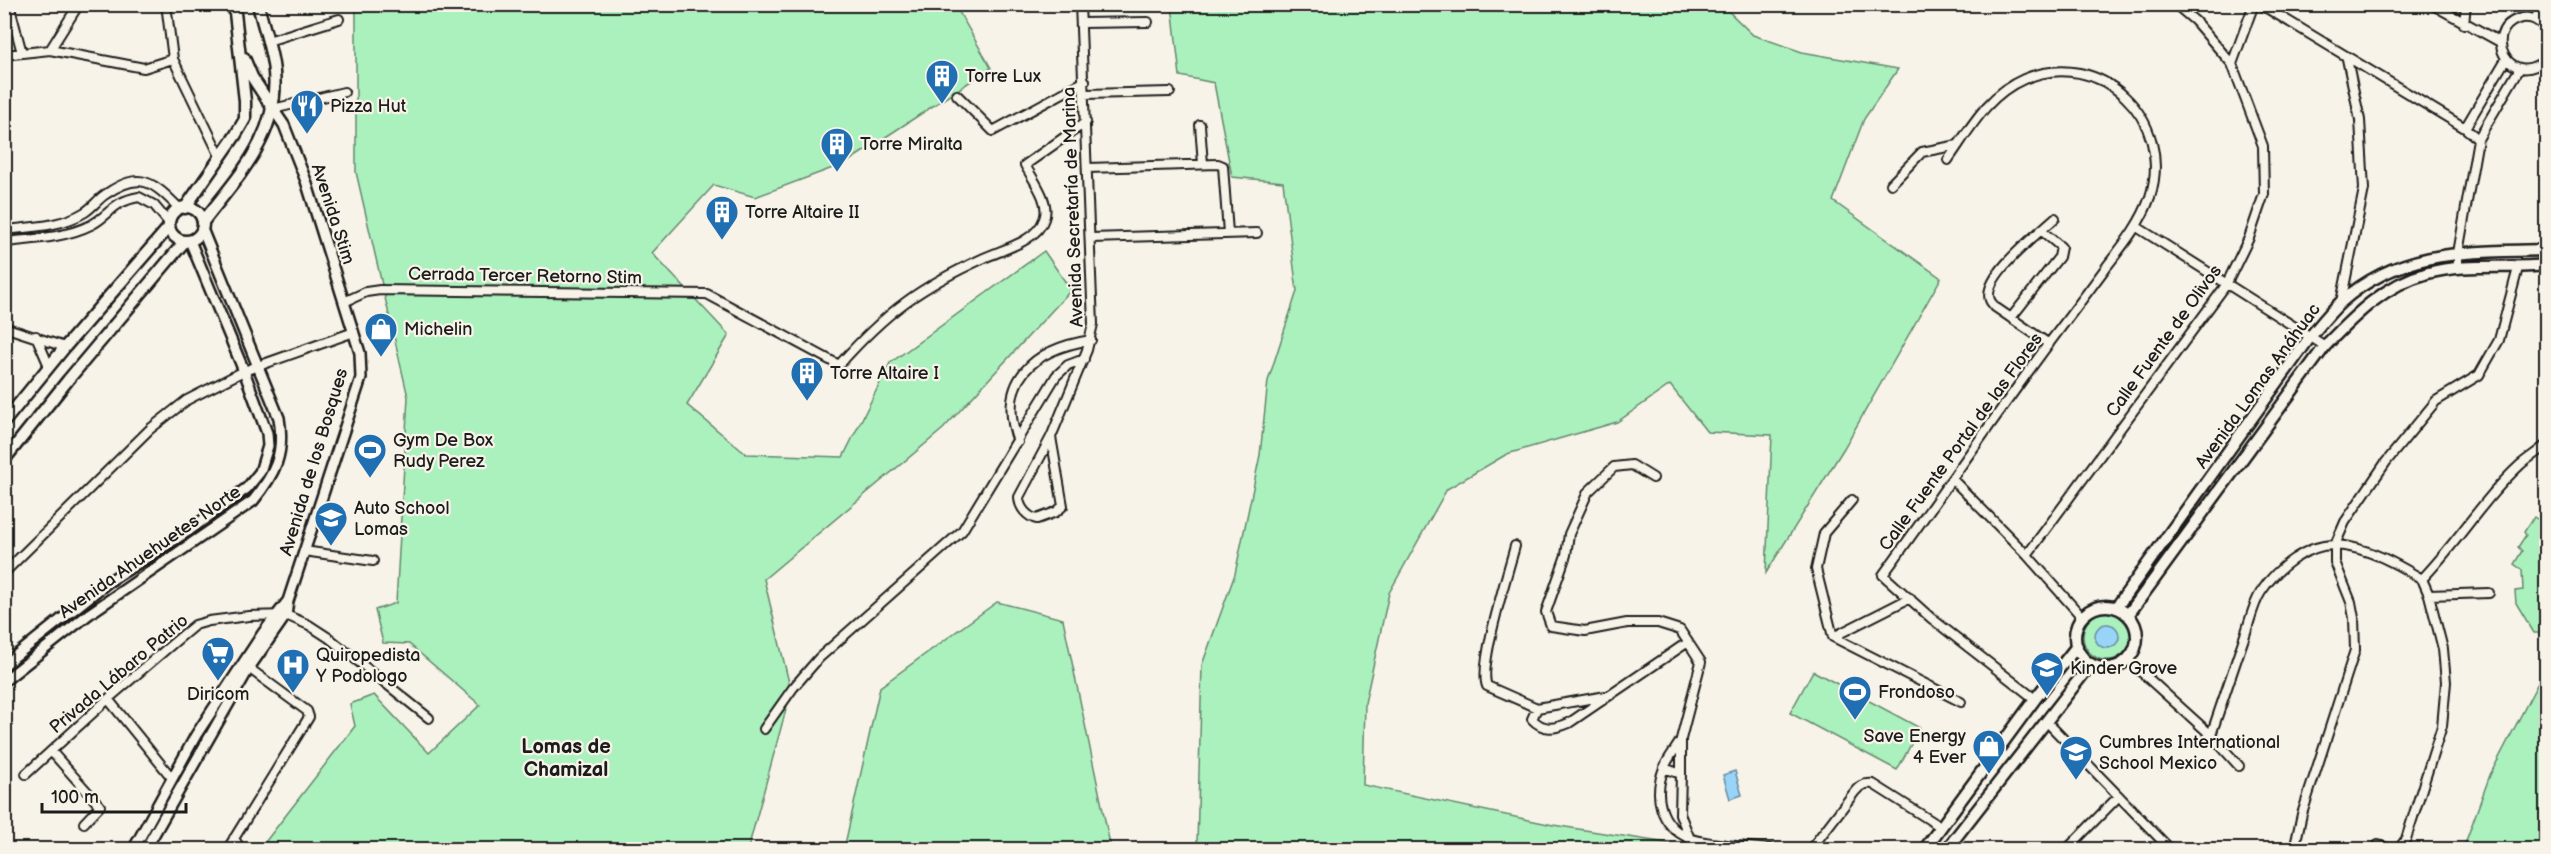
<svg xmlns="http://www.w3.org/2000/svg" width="2551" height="854" viewBox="0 0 2551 854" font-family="'Balsamiq Sans',sans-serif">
  <rect width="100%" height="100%" fill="#f7f3e8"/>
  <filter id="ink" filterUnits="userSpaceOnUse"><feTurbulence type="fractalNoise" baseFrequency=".0167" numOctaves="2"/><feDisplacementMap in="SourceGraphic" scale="12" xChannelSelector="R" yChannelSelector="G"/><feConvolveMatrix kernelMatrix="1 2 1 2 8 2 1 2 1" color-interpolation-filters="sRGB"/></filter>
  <g filter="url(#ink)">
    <path fill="#abf1bd" stroke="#64866c" stroke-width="1.5" d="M356 5H955L991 68 846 163 755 197 714 185 652 253 729 335 687 405 746 454 843 457 890 363 1044 251 1071 290 943 429 764 579 791 691 748 849 259 850 355 726 350 704 374 695 429 753 480 705 409 644 383 643 375 610 396 603 408 397 356 172Z
      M1172 5H1722L1753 35 1802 52 1898 69 1864 119 1833 201 1941 278 1844 448 1766 573 1772 435 1707 432 1670 385 1617 422 1507 454 1447 489 1389 593 1365 703 1363 785 1553 825 1705 849H1179L1197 845 1202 665 1235 574 1260 455 1268 381 1297 291 1283 182 1232 177 1214 83 1180 76Z
      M2534 517 2546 525V633H2534L2516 603 2515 591 2523 590 2522 570 2514 564 2522 551 2518 547 2526 535 2524 532Z
      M997 602 1063 619 1111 849H844L880 687Z
      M2083 636a24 24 0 1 1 48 0a24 24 0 1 1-48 0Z
      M2546 645V849H2463L2490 775 2543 673Z
      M1813 671 1920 728 1897 770 1790 713Z"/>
    <path fill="#98d4f8" stroke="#668aa0" stroke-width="1.5" d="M2095 636a12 12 0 1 1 24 0a12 12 0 1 1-24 0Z
      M1735 771 1742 795 1730 799 1723 775Z"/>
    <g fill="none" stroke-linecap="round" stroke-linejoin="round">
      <g stroke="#1c1c1c" stroke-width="12">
        <path id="minor" d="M9 4 22 53
          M166 4 173 59 220 156
          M2260 4 2465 128 2478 139 2458 253V268
          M2431 4 2500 42
          M2536 19 2540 4
          M1082 23 1148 22
          M2464 24 2466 4
          M2546 28C2537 20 2530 15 2518 19 2481 32 2510 91 2546 59
          M268 41 339 19
          M50 50 79 4
          M4 55 50 50 144 68 173 59
          M2232 64 2254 4
          M1085 94 1170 92
          M957 95 993 131 1085 81
          M273 109 344 92
          M1200 125 1203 164
          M2465 128 2506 59
          M2478 139 2520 68
          M1948 160C1970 129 1987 95 2024 79 2100 47 2175 119 2150 197 2141 223 2124 244 2107 266 2088 292 2069 317 2050 342 1993 419 1939 498 1883 575L1931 618 2035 699
          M1088 168 1218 164 1223 166 1228 233
          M1891 184 1922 152 1958 145
          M2137 227 2325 346
          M4 230C31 227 61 227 85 212 93 207 98 199 106 194 141 170 153 182 180 209
          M1091 238 1257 233
          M4 242C33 239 65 238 91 225 112 214 111 202 139 197L154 205 169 223
          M344 302 366 292 380 290 707 294 839 365C886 312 920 287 984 258 1004 249 1037 241 1044 219 1051 202 1033 180 1025 165L1086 122
          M2341 302 2364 189 2360 120 2347 59
          M2011 318 2059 257 2061 247 2042 231
          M4 327 65 347
          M36 336 49 366
          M2049 344 1995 307C1994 305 1991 303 1990 300 1981 277 2039 233 2055 218
          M1051 437 1063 506 1056 512 1037 519C1027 517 1019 507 1019 497L1051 437 1087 350 1093 324 1080 4
          M1018 442C996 381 1033 349 1091 340
          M1653 478 1632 465 1614 467 1588 492 1569 534 1566 555 1546 612 1551 626 1585 631 1627 623H1658L1680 630 1701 662 1681 739V774
          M1952 479 2027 555 2082 617
          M1852 500 1824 533 1816 569 1833 637 1961 702
          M1515 546C1508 573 1478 666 1487 686L1537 708 1606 696
          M304 551 373 561
          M2027 555 2226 285 2249 238 2264 194 2263 146 2232 64 2195 21 2175 4
          M4 573 150 429 187 400 244 371 354 332
          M2422 579C2457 543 2483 499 2520 465 2528 458 2538 452 2546 445
          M2429 595 2489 593
          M1833 637 1910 598
          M2128 660 2211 735 2239 766
          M108 699 172 778
          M1537 708 1532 719C1543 731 1555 729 1569 723L1688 642
          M2046 721 2171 850
          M764 729 793 688 819 658 962 531 1056 376 1068 365 1084 359
          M2211 735C2222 702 2234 668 2245 635 2250 621 2253 604 2261 592 2276 569 2307 543 2337 545 2369 548 2395 563 2422 579
          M1681 740C1676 749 1668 758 1664 768 1653 796 1660 826 1689 838 1705 845 1756 847 1777 850
          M51 751 100 806 84 823
          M1664 768 1681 774 1680 814 1690 839
          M26 774 108 699 177 640 195 625 209 621 249 616 286 615 309 625 329 638 429 718
          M234 838 241 850
          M2378 845 2391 849 2400 847 2406 839 2442 726 2446 682 2443 649 2429 595 2422 579
          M227 850 309 717 307 711 246 666
          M1810 850 1853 794C1859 786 1863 783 1873 784L1941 827
          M2066 850 2119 796
          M2294 850 2302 814 2355 650 2354 618 2351 602 2335 562V545L2345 522 2386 462 2436 401 2479 375 2499 340 2518 268"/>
      </g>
      <g stroke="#1c1c1c" stroke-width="14">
        <path id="tertiary" d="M4 665 108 582 188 531 247 488 260 472 268 446 267 433 244 371 190 241
          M4 681 89 614 253 501C275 474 285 454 279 418L202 229
          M133 850 196 735 263 633 287 602
          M145 850 249 668 286 615 288 601 361 378 360 353 306 181 284 125 273 109"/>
      </g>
      <g stroke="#1c1c1c" stroke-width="15">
        <path id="secondary" d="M244 58 252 77 273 109
          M169 224a17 17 0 1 1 34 0a17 17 0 1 1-34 0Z
          M185 208 235 136 245 119V101L234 4
          M203 222C238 176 280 135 274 72 272 49 263 27 258 4
          M4 422 65 347 169 227
          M4 460 68 380 185 241
          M2075 637a31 31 0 1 1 62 0a31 31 0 1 1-62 0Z
          M2116 608 2310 337C2320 325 2330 312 2341 302 2401 248 2472 252 2546 250
          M2128 615 2325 346C2354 316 2385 284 2428 273 2465 263 2508 269 2546 265
          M1924 850 2035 699 2077 646
          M1946 850 2091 664"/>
      </g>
      <use href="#minor" stroke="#f7f3e8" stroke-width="8"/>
      <use href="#tertiary" stroke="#f7f3e8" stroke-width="9"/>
      <use href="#secondary" stroke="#f7f3e8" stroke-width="10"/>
    </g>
  </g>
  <defs>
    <g id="building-pin" transform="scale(1.725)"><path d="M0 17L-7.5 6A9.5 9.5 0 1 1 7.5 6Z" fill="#1f6fb2" stroke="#f7f3e8"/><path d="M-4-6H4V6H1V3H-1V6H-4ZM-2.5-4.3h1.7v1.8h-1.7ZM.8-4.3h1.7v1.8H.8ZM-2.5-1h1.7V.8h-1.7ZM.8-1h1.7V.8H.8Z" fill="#fff"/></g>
    <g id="restaurant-pin" transform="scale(1.725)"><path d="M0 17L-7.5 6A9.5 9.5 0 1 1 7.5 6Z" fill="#1f6fb2" stroke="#f7f3e8"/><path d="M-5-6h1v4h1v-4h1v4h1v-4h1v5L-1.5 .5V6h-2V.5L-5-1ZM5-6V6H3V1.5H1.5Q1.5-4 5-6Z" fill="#fff"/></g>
    <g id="shop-pin" transform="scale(1.725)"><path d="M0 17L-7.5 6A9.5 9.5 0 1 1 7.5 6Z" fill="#1f6fb2" stroke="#f7f3e8"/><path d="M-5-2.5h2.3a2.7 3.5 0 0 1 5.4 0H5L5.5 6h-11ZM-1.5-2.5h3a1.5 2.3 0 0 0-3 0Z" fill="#fff"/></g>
    <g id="stadium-pin" transform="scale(1.725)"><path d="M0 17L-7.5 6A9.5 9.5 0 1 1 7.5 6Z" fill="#1f6fb2" stroke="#f7f3e8"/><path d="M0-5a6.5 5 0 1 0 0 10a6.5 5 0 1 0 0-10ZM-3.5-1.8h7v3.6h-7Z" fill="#fff"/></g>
    <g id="school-pin" transform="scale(1.725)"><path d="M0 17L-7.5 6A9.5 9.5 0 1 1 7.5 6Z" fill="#1f6fb2" stroke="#f7f3e8"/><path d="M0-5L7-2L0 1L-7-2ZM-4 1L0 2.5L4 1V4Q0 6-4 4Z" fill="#fff"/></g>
    <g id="supermarket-pin" transform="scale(1.725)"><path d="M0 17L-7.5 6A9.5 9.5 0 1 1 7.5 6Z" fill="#1f6fb2" stroke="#f7f3e8"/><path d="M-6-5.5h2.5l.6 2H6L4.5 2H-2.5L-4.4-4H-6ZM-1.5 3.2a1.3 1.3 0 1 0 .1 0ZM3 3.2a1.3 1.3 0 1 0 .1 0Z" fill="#fff"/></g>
    <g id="hospital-pin" transform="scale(1.725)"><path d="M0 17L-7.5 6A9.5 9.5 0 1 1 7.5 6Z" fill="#1f6fb2" stroke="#f7f3e8"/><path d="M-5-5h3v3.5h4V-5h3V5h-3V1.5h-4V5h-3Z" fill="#fff"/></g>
  </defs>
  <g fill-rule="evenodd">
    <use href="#building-pin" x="942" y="76"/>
    <use href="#restaurant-pin" x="307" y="106"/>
    <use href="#building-pin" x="837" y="144"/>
    <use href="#building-pin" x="722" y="212"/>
    <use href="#shop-pin" x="381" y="329"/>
    <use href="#building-pin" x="807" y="373"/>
    <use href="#stadium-pin" x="370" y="450"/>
    <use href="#school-pin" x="331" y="518"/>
    <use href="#supermarket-pin" x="218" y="653"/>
    <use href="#hospital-pin" x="293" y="665"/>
    <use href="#school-pin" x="2047" y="668"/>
    <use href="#stadium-pin" x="1855" y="692"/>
    <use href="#shop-pin" x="1989" y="746"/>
    <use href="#school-pin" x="2076" y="752"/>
  </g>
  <g text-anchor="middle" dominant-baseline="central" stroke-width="4.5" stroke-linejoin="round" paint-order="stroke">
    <g font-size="18" fill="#1c1c1c" stroke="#f7f3e8" text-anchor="start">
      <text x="965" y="76">Torre Lux</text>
      <text x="330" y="106">Pizza Hut</text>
      <text x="860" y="144">Torre Miralta</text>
      <text x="745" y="212">Torre Altaire II</text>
      <text x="404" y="329">Michelin</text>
      <text x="830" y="373">Torre Altaire I</text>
      <text x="393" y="440">Gym De Box<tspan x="393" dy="21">Rudy Perez</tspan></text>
      <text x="354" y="508">Auto School<tspan x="354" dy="21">Lomas</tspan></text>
      <text x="316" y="655">Quiropedista<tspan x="316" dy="21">Y Podologo</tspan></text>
      <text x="2070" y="668">Kinder Grove</text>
      <text x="1878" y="692">Frondoso</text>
      <text x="218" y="694" text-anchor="middle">Diricom</text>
      <text x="1966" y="736" text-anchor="end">Save Energy<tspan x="1966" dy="21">4 Ever</tspan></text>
      <text x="2099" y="742">Cumbres International<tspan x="2099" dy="21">School Mexico</tspan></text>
    </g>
    <g font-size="18" fill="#1c1c1c" stroke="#f7f3e8">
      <text transform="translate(1073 207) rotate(-92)">Avenida Secretaría de Marina</text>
      <text transform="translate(333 214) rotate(72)">Avenida Stim</text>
      <text transform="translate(525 276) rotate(1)">Cerrada Tercer Retorno Stim</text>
      <text transform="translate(2164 341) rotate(-54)">Calle Fuente de Olivos</text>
      <text transform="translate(2258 386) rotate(-54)">Avenida Lomas Anáhuac</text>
      <text transform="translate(1961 442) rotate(-54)">Calle Fuente Portal de las Flores</text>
      <text transform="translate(314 462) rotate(-73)">Avenida de los Bosques</text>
      <text transform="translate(150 552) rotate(-35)">Avenida Ahuehuetes Norte</text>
      <text transform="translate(119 674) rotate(-40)">Privada Lábaro Patrio</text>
    </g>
    <g font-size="20" font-weight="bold" fill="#1c1c1c" stroke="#f7f3e8">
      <text x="566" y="747">Lomas de<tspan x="566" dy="23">Chamizal</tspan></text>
    </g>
  </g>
  <rect width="2551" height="854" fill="none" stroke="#f7f3e8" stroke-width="24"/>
  <rect x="12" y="12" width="2527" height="830" fill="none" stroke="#1c1c1c" stroke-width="2" filter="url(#ink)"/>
  <path d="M42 803v9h144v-9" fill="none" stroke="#1c1c1c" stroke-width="3"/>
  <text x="51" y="803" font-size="18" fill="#1c1c1c" stroke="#f7f3e8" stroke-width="4.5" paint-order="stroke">100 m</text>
</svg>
